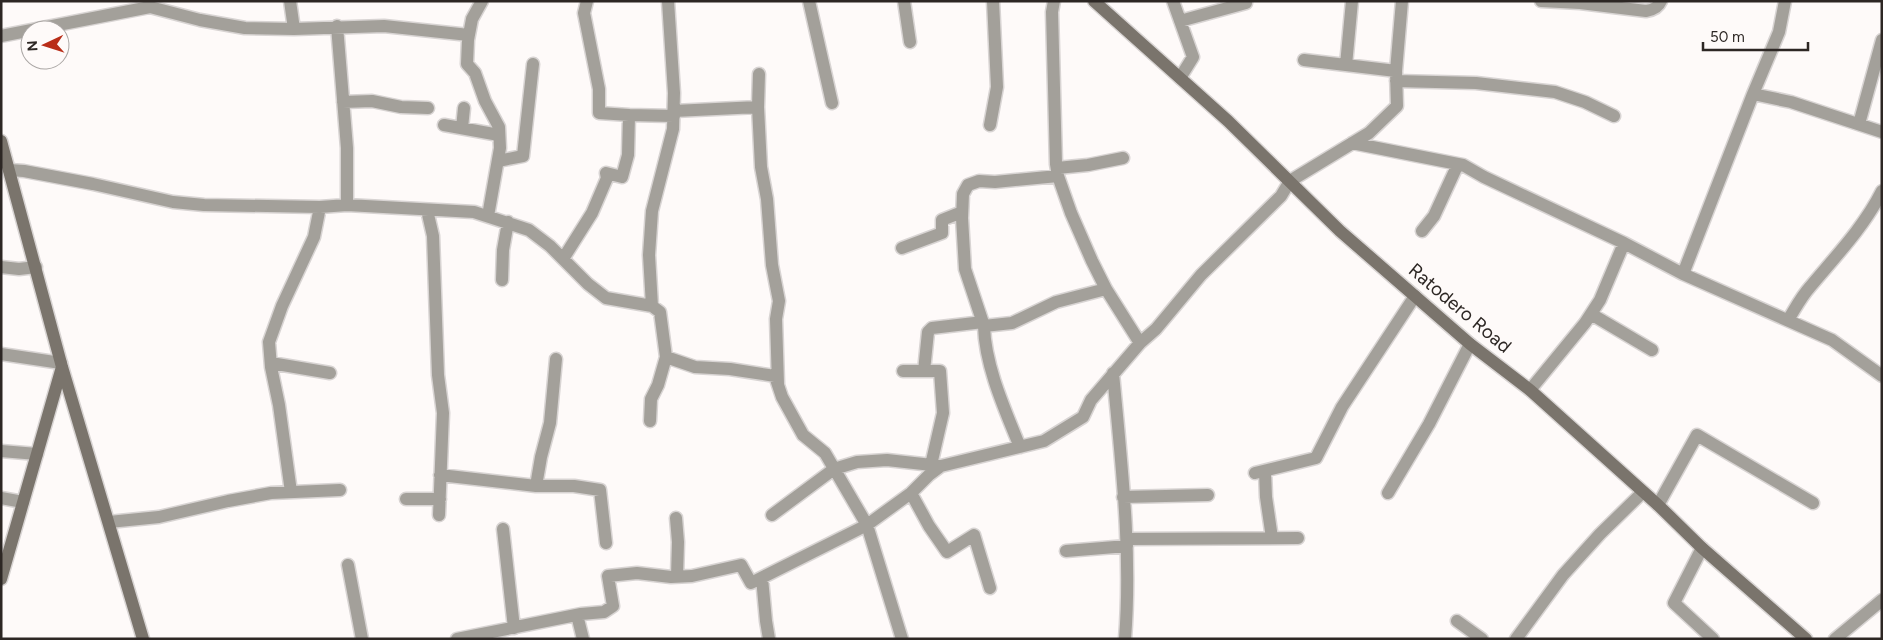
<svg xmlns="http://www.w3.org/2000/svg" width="1883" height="640" viewBox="0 0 1883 640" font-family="Figtree,sans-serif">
  <rect width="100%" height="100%" fill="#fefaf9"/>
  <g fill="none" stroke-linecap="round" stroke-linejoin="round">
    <g stroke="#d8d4d3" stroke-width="15">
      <path id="street" d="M290 1 294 29
        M482 1 472 19 468 40 467 64 475 73 485 101 499 127 500 148 488 216
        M809 1 832 103
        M904 1 910 42
        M1054 1 1052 12 1056 164 1058 176 1071 213 1092 261 1106 289 1140 343
        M1173 1 1193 57 1180 78
        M1541 1 1580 3 1646 11C1653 10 1658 8 1661 1
        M1180 21 1246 3
        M337 26 347 148V205
        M1 36 150 7 200 20 245 28 294 29 384 26 469 35
        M1304 60 1396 71
        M1346 65 1352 1
        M759 74 758 107 761 167 767 199 772 265 779 301 776 319 778 384
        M1396 81 1476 83 1555 92 1585 102 1614 116
        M1753 94 1791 102 1882 132
        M343 102 372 101 401 107 428 108
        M674 111 758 107
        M629 115 674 116
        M1859 124 1882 40
        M444 125 499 135
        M990 125 997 87 993 1
        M462 128 464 108
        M1352 143 1463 165 1484 177 1624 243 1683 274 1832 340 1882 376
        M498 161 523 156 533 64
        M1057 168 1088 165 1123 158
        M9 170 24 171 93 184 173 202 204 205 320 207 347 205 474 212 529 230 550 246 588 284 606 298 652 306 660 312 666 357 658 385 651 399 650 421
        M427 210 433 236 438 375 443 413 439 515
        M1422 231 1434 216 1458 164
        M902 248 942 233V220L962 212
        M563 259 592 213 607 178 606 173 622 177 628 155 629 115 599 113V89L584 13 587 1
        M1 267 19 269 36 267
        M1683 274 1753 94 1779 32 1785 1
        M502 280 503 250 508 222
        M652 306 649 255 652 211 673 129 674 93 668 1
        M1591 314 1652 350
        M1788 320C1795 309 1801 297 1810 287 1835 257 1864 227 1882 191
        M984 326 965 269 962 218 963 194 968 185 979 181 995 182 1058 176
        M1 354 61 363
        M666 357 695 367 730 369 775 376 782 397 803 435 825 453 867 525 902 639
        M271 363 330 373
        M903 371H940L943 413 931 465
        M924 371 928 332 932 328 983 322
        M1113 373C1121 461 1132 550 1125 639
        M1530 390 1585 323 1600 300 1624 243
        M1020 447C1005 410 985 366 984 326L1012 323 1056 302 1106 289
        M1 451 37 454
        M1265 471 1266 497 1272 538
        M1255 473 1316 458 1342 407 1415 296
        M440 475 536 486H574L600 490 606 543
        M536 486 541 457 550 423 556 359
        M291 492 279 405 271 367 269 342 282 306 314 237 320 207
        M911 493 929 526 947 552 974 535 990 588
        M1388 493 1429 424 1470 344
        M1123 497 1208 495
        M1 498 23 502
        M406 499H440
        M1658 505 1697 435 1813 503
        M772 515 834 469 857 462 887 460 941 466
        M676 518 678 542 677 577
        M109 522 159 517 228 501 271 493 340 490
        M503 529 514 628
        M1127 539 1298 538
        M1702 548 1674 603 1713 639
        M1066 551 1127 546
        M348 565 362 639
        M762 578 766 621 769 639
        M577 615 583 639
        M1457 621 1482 639
        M457 639 581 614 604 612 613 606 608 576 637 573 671 577 692 576 741 565 751 583 867 525 911 493 929 475 941 466 1044 441 1083 417 1091 400 1140 343 1156 329 1201 275 1281 196 1290 181 1369 133 1397 106 1396 71 1402 1
        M1516 639 1563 575 1600 534 1643 492
        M1835 639 1882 600"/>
    </g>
    <g stroke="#d8d4d3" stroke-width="15">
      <path id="secondary" d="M1094 1 1228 121 1340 231 1470 344 1530 390 1658 505 1702 548 1806 639
        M1 141 62 367 143 639
        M1 579 62 367"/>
    </g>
    <use href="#street" stroke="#a3a09a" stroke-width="12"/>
    <use href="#secondary" stroke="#7a746c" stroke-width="12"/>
  </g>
  <g text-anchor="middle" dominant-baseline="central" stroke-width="4" stroke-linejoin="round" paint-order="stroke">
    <g font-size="19" fill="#2d2724" stroke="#fefaf9">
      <text transform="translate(1460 308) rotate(40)">Ratodero Road</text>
    </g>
  </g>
  <rect width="1883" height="640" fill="none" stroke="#2d2724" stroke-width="5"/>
  <g transform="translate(45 45) rotate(266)"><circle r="24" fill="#fefaf9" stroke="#aaa6a4"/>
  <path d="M0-4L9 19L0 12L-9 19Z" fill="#b92d18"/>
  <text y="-8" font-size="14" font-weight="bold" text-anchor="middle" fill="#2d2724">N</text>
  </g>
  <path d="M1703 42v8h105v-8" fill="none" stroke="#2d2724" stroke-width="2.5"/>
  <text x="1710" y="42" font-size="15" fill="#2d2724" stroke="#fefaf9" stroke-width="4" paint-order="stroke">50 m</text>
</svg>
